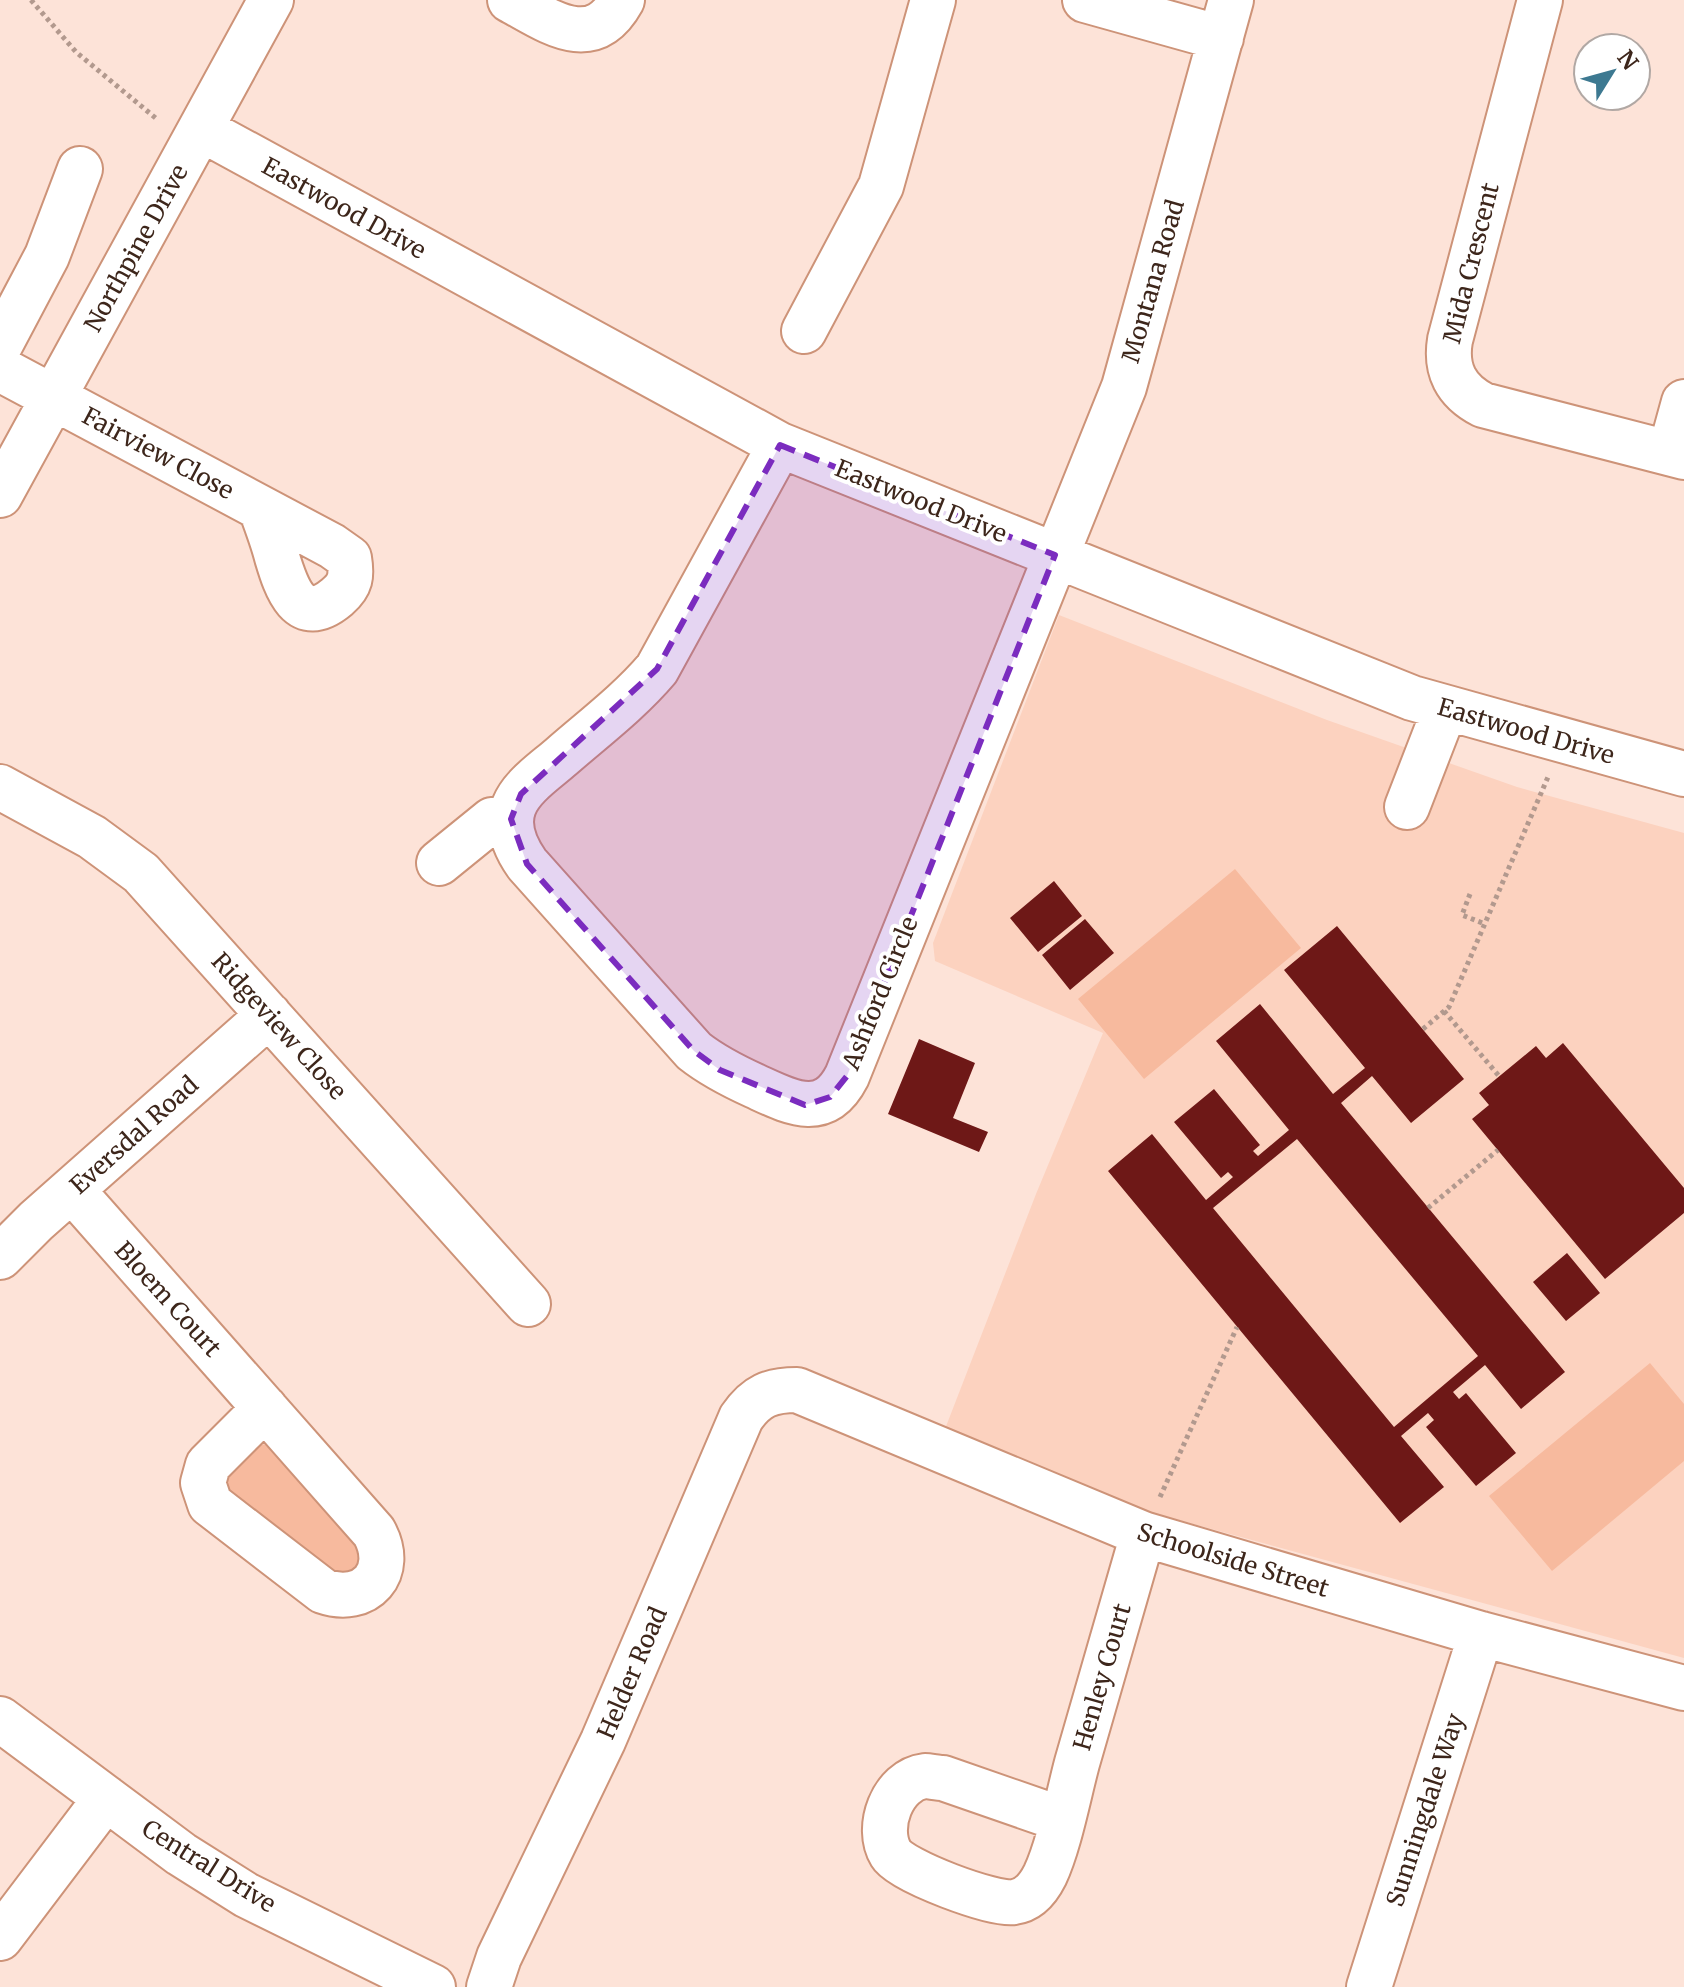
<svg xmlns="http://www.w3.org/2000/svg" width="1684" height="1987" viewBox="0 0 1684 1987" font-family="Merriweather,serif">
  <rect width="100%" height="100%" fill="#fde3d8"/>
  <path fill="#fcd2bf" d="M1059 615 1327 720 1517 787 1684 833V1658L1153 1513 945 1429 1036 1194 1103 1033 935 961 933 943Z"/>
  <path fill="#f7ba9e" d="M1235 869 1301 948 1144 1079 1078 999Z
    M1650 1363 1684 1404V1461L1552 1571 1489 1496Z
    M269 1444 368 1558 343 1582 237 1510 225 1485 226 1471 255 1445Z"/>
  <path fill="#6e1817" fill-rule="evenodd" d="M1054 881 1082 916 1038 952 1010 918Z
    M1085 919 1114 953 1070 990 1042 955Z
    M1337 926 1464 1079 1411 1123 1372 1076 1341 1103 1565 1372 1521 1409 1485 1365 1453 1392 1459 1399 1466 1393 1516 1453 1476 1486 1426 1427 1434 1420 1428 1413 1401 1436 1444 1487 1400 1523 1108 1171 1152 1134 1206 1200 1233 1177 1228 1172 1221 1178 1174 1122 1214 1089 1260 1145 1253 1151 1258 1156 1289 1130 1216 1041 1260 1004 1333 1094 1365 1068 1284 970ZM1297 1139 1478 1356 1394 1427 1213 1208Z
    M919 1039 975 1063 953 1118 988 1132 979 1152 888 1114Z
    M1563 1043 1684 1188V1213L1605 1279 1472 1119 1489 1105 1479 1093 1536 1046 1546 1058Z
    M1567 1253 1600 1293 1566 1321 1533 1282Z"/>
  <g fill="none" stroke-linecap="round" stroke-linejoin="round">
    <g stroke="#cd9378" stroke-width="48">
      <path id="minor" d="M510 0C549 21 592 54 622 0
        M1085 0 1221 38
        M1540 0 1450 340C1445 370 1456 391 1483 405L1684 457
        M201 129 780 445 1412 698 1684 774
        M804 331 881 186 933 0
        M0 345 47 256 80 169
        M0 369 332 546 349 558C352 576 351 585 337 597 299 629 286 587 277 557 273 541 267 525 261 509
        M780 445 657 669C629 702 593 729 561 757 545 771 522 786 514 806 506 827 515 847 527 864L694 1051C713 1066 733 1076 755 1086 790 1102 824 1121 847 1076L1124 387 1231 0
        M1670 453 1684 402
        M0 495 271 0
        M0 787 92 837 141 873 528 1304
        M1407 807 1445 709
        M439 863 492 820 511 819
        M72 1190 374 1532C396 1572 366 1606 323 1591L210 1504 203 1483 208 1465 265 1408
        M0 1257 36 1221 269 1015
        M0 1719 181 1854 246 1895 433 1987
        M1061 1819 943 1778C937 1778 930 1776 925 1776 892 1780 875 1828 891 1854 901 1871 995 1906 1014 1902 1029 1900 1039 1887 1045 1875 1059 1845 1068 1797 1077 1763 1099 1687 1121 1611 1143 1534
        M0 1938 106 1798
        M489 1987 499 1957 603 1741 741 1418C756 1396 770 1390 797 1390L1143 1534 1481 1634 1684 1688
        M1369 1987 1481 1634"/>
    </g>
    <path stroke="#b2998e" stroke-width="5" stroke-dasharray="4 4" stroke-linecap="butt" d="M31 0 76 52 158 120
      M1470 894 1462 915 1485 924
      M1444 1011 1499 1076
      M1423 1029 1449 1007 1548 777
      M1428 1208 1498 1150
      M1160 1497 1237 1327"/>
    <use href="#minor" stroke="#fff" stroke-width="44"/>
  </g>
  <path fill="#7b2cbf" fill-opacity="0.2" stroke="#7b2cbf" stroke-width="6" stroke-dasharray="16 10" stroke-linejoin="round" d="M780 445 1055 555 847 1076 830 1097 805 1105 720 1070 694 1051 527 864 511 819 521 794 657 669Z"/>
  <g text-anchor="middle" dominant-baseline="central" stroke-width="8" stroke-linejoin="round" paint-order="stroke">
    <g font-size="24" fill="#3d261b" stroke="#fff">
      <text transform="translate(344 208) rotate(29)">Eastwood Drive</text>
      <text transform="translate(136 248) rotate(-61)">Northpine Drive</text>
      <text transform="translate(1471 263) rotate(-76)">Mida Crescent</text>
      <text transform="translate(1153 281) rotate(-74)">Montana Road</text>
      <text transform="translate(158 453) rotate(28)">Fairview Close</text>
      <text transform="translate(921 501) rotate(22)">Eastwood Drive</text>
      <text transform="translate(1526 731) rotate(16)">Eastwood Drive</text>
      <text transform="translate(880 993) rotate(-68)">Ashford Circle</text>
      <text transform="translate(279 1026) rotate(48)">Ridgeview Close</text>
      <text transform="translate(134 1135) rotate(-42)">Eversdal Road</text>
      <text transform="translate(168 1299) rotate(48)">Bloem Court</text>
      <text transform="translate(1233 1560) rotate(17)">Schoolside Street</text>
      <text transform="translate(632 1673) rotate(-67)">Helder Road</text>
      <text transform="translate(1102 1677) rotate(-74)">Henley Court</text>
      <text transform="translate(1425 1810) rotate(-72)">Sunningdale Way</text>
      <text transform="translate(209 1866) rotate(32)">Central Drive</text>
    </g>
  </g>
  <g transform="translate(1612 72) rotate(53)"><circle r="38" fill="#ffffff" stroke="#b1a8a4" stroke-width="2"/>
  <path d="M0-6L14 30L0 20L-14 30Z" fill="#3d7991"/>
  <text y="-12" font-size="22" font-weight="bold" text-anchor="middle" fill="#3d261b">N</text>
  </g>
</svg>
